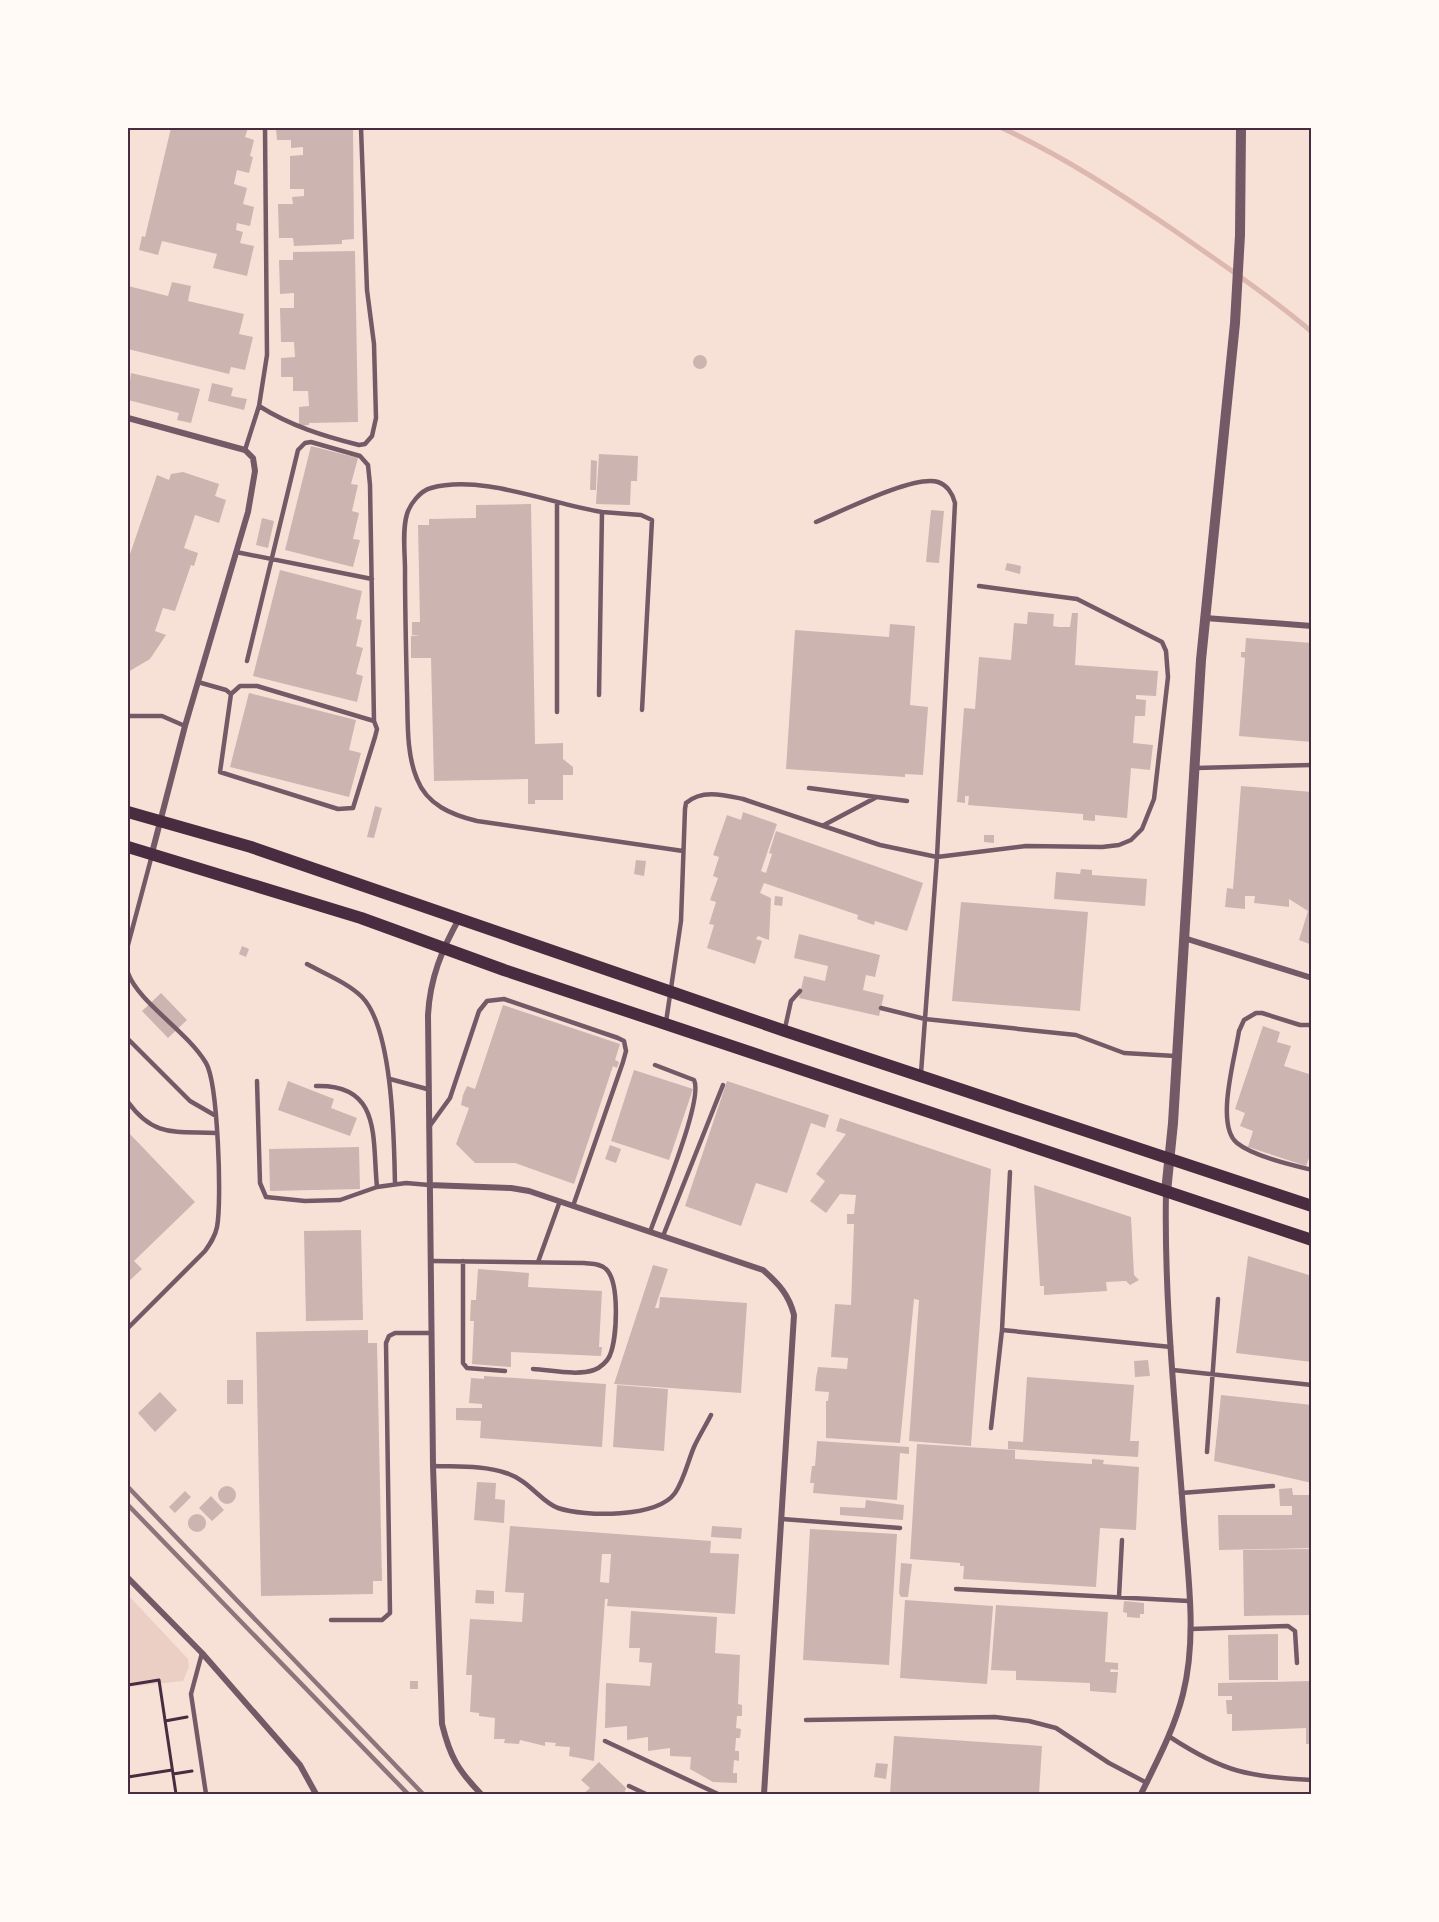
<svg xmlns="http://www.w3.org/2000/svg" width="1439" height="1922" viewBox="0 0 1439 1922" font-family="'Source Sans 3',sans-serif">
  <rect width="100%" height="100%" fill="#f7e1d7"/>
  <path fill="#ebcfc5" d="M128 1595 188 1659 189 1667 183 1681 128 1687Z"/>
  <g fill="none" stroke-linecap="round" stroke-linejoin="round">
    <path stroke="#dcb8b0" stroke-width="5" d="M1002 128C1063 156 1119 193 1175 231 1222 264 1268 295 1312 332"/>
  </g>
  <path fill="#ccb4b1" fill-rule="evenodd" d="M171 128H248L245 137 254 140 250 156 253 157 249 173 237 170 234 184 247 188 243 204 254 207 250 226 237 223 236 230 243 232 240 243 254 246 247 276 213 268 217 254 162 241 158 255 139 250 142 236 145 237Z
    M276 128H353L354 239 342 240V244L294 246 293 238H279L278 204H293L292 197 304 196V189H290V156L303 155V147L291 148V140H277Z
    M355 251 358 422 309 423V425L299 426V407L309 406 308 391H293V377H281V358L295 357 294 342H281L280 308H294V293L280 294 279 260H293V252Z
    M172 282 191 286 188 301 244 314 239 334 253 337 245 370 231 367 229 374 128 349V286L168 296Z
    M693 362a7 7 0 1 1 14 0a7 7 0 1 1-14 0Z
    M131 373 200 389 191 423 177 420 179 413 128 400Z
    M212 383 233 388 231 396 247 399 244 410 208 401Z
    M311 446 358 458 351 484 358 485 352 511 359 513 353 539 360 540 353 567 285 550Z
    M599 454 638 456 637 481H631L630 505 596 504Z
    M591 460 597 461 596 490H590Z
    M183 472 219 484 215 496 226 500 219 523 195 515 184 548 198 553 194 566 191 565 175 611 163 608 155 631 166 635 150 659 128 672V560L157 475 169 480 171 474Z
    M531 504 535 744 563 743V759L573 767V775H563V800H535V804H528V779L434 781 431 658H411V636H420L412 635V622H420L418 525H429V519L476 518V505Z
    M931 510 944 511 939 563 926 562Z
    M262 518 274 521 268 548 256 545Z
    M1007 563 1021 566 1020 574 1005 570Z
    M280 570 362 591 356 619 362 620 356 646 363 648 356 674 363 676 357 702 253 676Z
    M1028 612 1054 614 1053 626 1059 627H1070L1072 613H1078L1075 665 1158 671 1156 696 1136 695V699L1146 700 1145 716H1135L1133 743 1153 745 1150 770 1131 768 1127 818 1095 815V821L1083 820V814L968 805 969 796H965V803L957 802 964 708 975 709 979 657 1011 660 1014 623 1027 624Z
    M890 624 915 626 910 705 928 707 923 775 905 774V777L786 769 795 630 889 637Z
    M1246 638 1312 643V742L1239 736 1245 658 1241 657V652H1245Z
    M249 693 356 720 349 750 361 753 349 797 230 767Z
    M1241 786 1312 792V945L1299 940 1308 911 1289 899V907L1254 903 1255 896H1245V909L1225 907 1227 888 1233 889Z
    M375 806 382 808 374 838 367 837Z
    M743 812 777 824 761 871 766 873 772 854 769 853 776 831 923 883 907 931 875 921 874 925 857 919 858 915 764 883 760 893 771 898 769 940 758 936 756 939 762 941 755 964 707 948 714 925 709 924 716 902 710 900 718 878 713 876 719 857 713 855 727 815 741 820Z
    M984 835H994V843L984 842Z
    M636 860 646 861 644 876 634 874Z
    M1081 869 1092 870V875L1147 879 1145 906 1054 899 1056 872 1080 874Z
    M775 896 783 897 782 906 774 905Z
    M961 902 1088 912 1080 1011 952 1001Z
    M799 934 880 955 875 977 866 975 863 990 884 995 879 1016 799 998 804 976 825 981 828 966 794 958Z
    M242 946 249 949 246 957 239 954Z
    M161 993 187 1020 168 1038 142 1011Z
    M503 1005 620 1044 615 1060 619 1062 617 1068 613 1066 574 1184 515 1163H475L456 1144 469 1108 461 1105 463 1095 467 1086 475 1089Z
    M1263 1026 1280 1032 1277 1042 1291 1046 1284 1066 1312 1075V1150L1306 1166 1248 1147 1253 1131 1240 1126 1245 1113 1235 1109Z
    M634 1070 693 1089 669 1160 611 1141Z
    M288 1081 334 1099 331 1108 357 1118 350 1136 278 1110Z
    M727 1081 829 1115 825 1128 811 1123 787 1193 756 1183 741 1226 685 1206Z
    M840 1118 991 1169 971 1446 909 1441 919 1300 914 1299 900 1443 826 1438V1401H828L829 1392 815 1391 816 1378 818 1367 847 1369 848 1358 831 1357 835 1304 851 1305 854 1224H847V1214H854L856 1195 840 1194 826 1213 810 1201 825 1181 816 1174 846 1134 836 1131Z
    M128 1132 195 1202 134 1261 142 1269 128 1282Z
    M610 1145 621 1149 616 1163 605 1159Z
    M359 1147 360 1189 270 1191 269 1149Z
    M1034 1185 1131 1217 1134 1275 1139 1280 1130 1285 1126 1281 1106 1282 1107 1291 1044 1295V1286H1040Z
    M361 1230 363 1320 306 1321 304 1231Z
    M1248 1256 1312 1276V1362L1236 1353Z
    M653 1265 668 1269 655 1308H659L660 1297 747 1303 741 1393 614 1384Z
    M478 1269 529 1273 528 1287 602 1291 599 1347H602L601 1356 511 1352V1367L472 1364 474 1321H470L471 1300H476Z
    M368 1330V1343H377L382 1581H373V1594L261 1596 256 1332Z
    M1148 1360 1150 1376 1135 1377 1134 1361Z
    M484 1376 606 1384 602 1447 480 1438 481 1421 456 1420V1408H482V1404L469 1403 471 1378 484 1379Z
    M1027 1377 1134 1385 1130 1441H1139L1138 1457 1008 1449V1441L1023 1442Z
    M227 1380H243V1404H227Z
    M617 1385 668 1389 664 1451 613 1447Z
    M160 1392 177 1410 155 1432 138 1413Z
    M1221 1395 1312 1405V1483L1214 1461Z
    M817 1441 909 1447V1454L900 1453 897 1500 813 1493 814 1483H810L812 1466H815Z
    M917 1444 1015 1450V1459L1092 1464V1459L1104 1460 1103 1464 1139 1467 1136 1530 1100 1528 1096 1587 963 1579 964 1566H960V1563L910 1559Z
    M477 1482 496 1483 495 1499 505 1500 504 1523 474 1520Z
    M218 1495a9 9 0 1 1 18 0a9 9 0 1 1-18 0Z
    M1292 1488 1293 1495H1312V1548L1219 1550 1218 1515H1292V1506H1280L1279 1489Z
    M185 1491 191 1497 175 1513 169 1507Z
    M211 1496 224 1510 212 1521 199 1508Z
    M866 1500 904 1505 903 1520 840 1515V1507L865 1508Z
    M188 1523a9 9 0 1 1 18 0a9 9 0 1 1-18 0Z
    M510 1526 711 1541 710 1553 739 1554 735 1614 607 1606 608 1599H605L594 1761 569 1756 570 1747 555 1746 556 1743 545 1742V1746L520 1740 519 1744 504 1743 505 1739H494L495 1718 479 1716V1713L470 1712 472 1675H466L470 1619 522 1622 524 1593 505 1592ZM602 1554H611L609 1583 600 1582Z
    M712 1526 742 1528 741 1539 711 1537Z
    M810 1529 897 1534 889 1665 803 1660Z
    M1312 1549V1615L1244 1616 1243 1550Z
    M901 1563 912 1564 908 1597H901L899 1593Z
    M476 1590 494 1591V1604L475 1603Z
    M905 1600 993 1606 987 1684 900 1678Z
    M1124 1601 1144 1603V1614H1140V1618L1127 1617V1613L1123 1612Z
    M996 1605 1108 1612 1105 1662 1118 1663V1670L1111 1669 1110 1672H1118L1116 1693 1090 1691V1683L1016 1680V1671L991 1670Z
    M631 1611 717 1617 715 1653 740 1655 738 1704 742 1705V1716H737L736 1728 741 1729 740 1738H736L735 1751H739V1761L734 1760 733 1773H737V1783L713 1782 690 1769 691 1757 670 1756V1748L648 1751V1737L627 1740V1726L605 1728 606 1683 650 1686 652 1663 639 1662 640 1648H629Z
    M1278 1634V1680H1229L1228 1635Z
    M410 1681H418V1689H410Z
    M1312 1681V1744H1306V1728L1232 1731V1714H1227L1226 1700H1232V1696H1218V1683Z
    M894 1736 1042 1746 1039 1794H890Z
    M599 1762 626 1788 624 1794H583L590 1788 581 1780Z
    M876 1763 888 1764 886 1779 874 1777Z"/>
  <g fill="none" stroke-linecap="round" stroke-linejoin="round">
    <path stroke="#4a2c40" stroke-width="3" d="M128 1685 159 1680 176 1794
      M165 1721 187 1717
      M173 1774 192 1771
      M128 1777 172 1770"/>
    <path stroke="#755966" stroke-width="4.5" d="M259 406C291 426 323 436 359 445L365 444 372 436 376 418 374 344 367 290 361 128
      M245 450 259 406 267 355 265 128
      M602 512 641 515 652 520 642 710
      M816 522C840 512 915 474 938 482 947 485 953 494 955 503L937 857 921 1073
      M236 552 372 579
      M247 661 298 450 305 443 311 442 360 456 368 465 370 485 374 721
      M198 682 226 690 231 694
      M240 686H257L374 721 377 729 375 737 353 808 338 809 220 772 231 694Z
      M599 695 602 512C551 504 482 474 431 488 420 491 410 504 407 514 402 531 405 552 405 569 405 610 406 651 407 692 408 720 406 753 417 779 427 805 452 815 477 821L683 851
      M557 712V503
      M128 716H162L185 726
      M1196 768 1312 765
      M809 788 907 801
      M824 825 875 798
      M128 945 152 855
      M307 964C325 974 348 983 362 997 393 1029 394 1139 395 1184
      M128 973C139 1003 187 1031 206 1063 218 1083 222 1202 217 1227 215 1237 210 1244 205 1251L128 1328
      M881 1008 925 1019 1076 1035 1124 1053 1175 1056
      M666 1022 681 921 685 809 686 803C702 789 724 795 743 799L880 845 937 857 1026 846 1102 847 1119 845 1131 840 1142 829 1154 799 1168 677 1166 651 1162 642 1077 599 979 586
      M1312 1025H1300L1262 1013H1256L1244 1020 1239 1031C1235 1058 1215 1125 1237 1143 1253 1156 1291 1165 1312 1170
      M785 1028 791 1001 800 991
      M128 1039 190 1101 216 1116
      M390 1079 427 1089
      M257 1081 260 1183 266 1197 305 1201 340 1200 377 1187 406 1183 429 1185
      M316 1086C382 1084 372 1138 377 1187
      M128 1102C154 1138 176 1131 216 1133
      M429 1127 450 1098 479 1011 487 1001 504 999 618 1038 624 1041 626 1051 623 1062 573 1206
      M650 1232C659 1206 704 1099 694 1080L655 1065
      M663 1236 723 1085
      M432 1261 584 1263C591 1264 600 1263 606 1269 620 1282 617 1338 610 1355 608 1361 600 1368 594 1370 577 1376 551 1370 533 1369
      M463 1261V1363L467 1368 505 1371
      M538 1262 560 1201
      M1002 1330 1171 1347
      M1173 1370 1312 1385
      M991 1428 1002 1330 1010 1172
      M1207 1452 1218 1299
      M433 1466C457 1467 483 1465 506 1473 529 1480 542 1503 558 1508 585 1517 657 1518 675 1493 684 1480 688 1461 694 1447 699 1436 706 1425 711 1415
      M1181 1493 1273 1486
      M782 1519 900 1528
      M956 1589 1189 1601
      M1119 1597 1122 1540
      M331 1620H382L390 1613 386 1343 389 1336 395 1333H432
      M1190 1629 1288 1626 1295 1631 1297 1663
      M202 1653 191 1694 206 1794
      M806 1720 995 1717 1029 1721 1056 1728 1109 1763 1147 1783
      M1170 1737C1225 1773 1247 1776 1312 1780
      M605 1741 718 1794
      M629 1786 646 1794"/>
    <path stroke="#755966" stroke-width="6" d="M128 418 245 450 253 458 255 471 248 512 185 726 152 853
      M1205 618 1312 626
      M460 917C442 949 430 978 428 1015L433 1466 442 1724C450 1757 458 1770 481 1794
      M1184 938 1312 978
      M429 1185 511 1188 529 1191 763 1270C779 1284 789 1295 794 1315L764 1794
      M128 1578 202 1653 300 1765 316 1794
      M1141 1794C1157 1761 1174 1730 1183 1694 1198 1634 1187 1570 1183 1509 1175 1404 1164 1298 1166 1192"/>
    <path stroke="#755966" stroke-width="10" d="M1166 1192 1173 1123 1201 660 1235 323 1240 235 1241 128"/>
    <path stroke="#4a2c40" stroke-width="12" d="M128 812 251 847 785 1031 1312 1206
      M128 847 361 918 504 970 1312 1240"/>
    <path stroke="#8f747c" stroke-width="4.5" d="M128 1487 423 1794
      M128 1505 408 1794"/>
  </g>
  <rect width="1439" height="1922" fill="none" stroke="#fffaf5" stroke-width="258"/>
  <rect x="129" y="129" width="1181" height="1664" fill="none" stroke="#4a2c40" stroke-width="2"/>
</svg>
